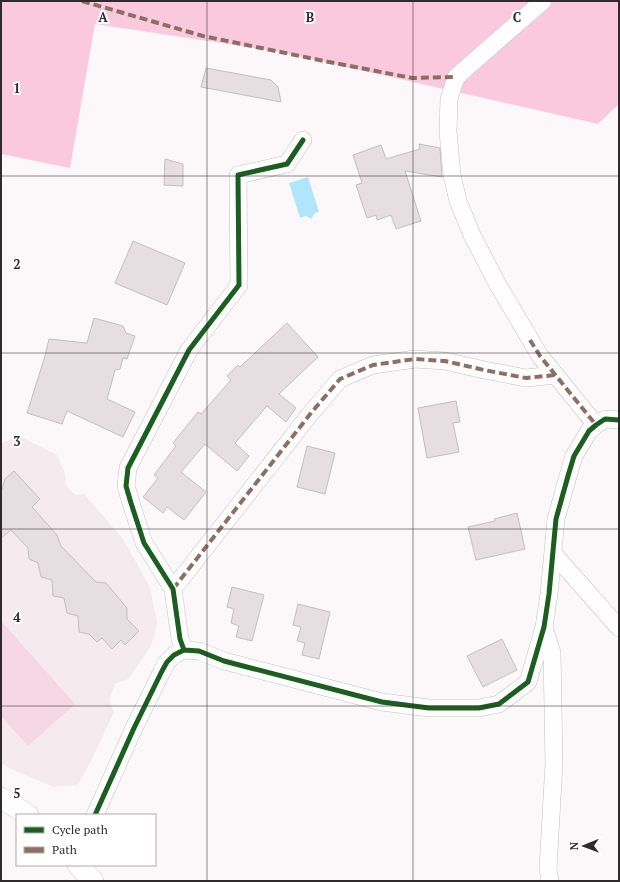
<svg xmlns="http://www.w3.org/2000/svg" width="620" height="882" viewBox="0 0 620 882" font-family="'PT Serif',serif">
  <rect width="100%" height="100%" fill="#fcf8fa"/>
  <path fill="#f5eaee" d="M19 436 57 455 65 474 66 486 75 495 84 494 123 539 150 587 157 622 156 631 150 648 128 679 115 684 109 700 114 712 91 761 78 785 53 787 9 768 1 763V443Z"/>
  <path fill="#f6d8e4" d="M1 621 75 704 28 746 1 716Z"/>
  <path fill="#fac9de" d="M1 1H619V104L598 124 280 52 95 24 70 168 1 154Z"/>
  <path fill="#b0e6fc" d="M308 177 319 212 315 213 311 219 306 216 300 218 289 183Z"/>
  <path fill="#e6dee1" stroke="#c3bfc1" d="M206 68 271 80 278 87 281 102 201 87Z
    M419 144 440 148 442 177 405 171 421 221 396 229 391 215 377 220 376 215 367 218 356 185 362 183 353 155 381 145 386 159 420 149Z
    M165 159 183 164V186L164 185Z
    M133 241 185 263 167 305 115 283Z
    M94 318 123 326 126 333 135 336 127 359 123 358 120 369 115 370 107 399 135 412 123 437 67 411 62 424 27 413 45 356 49 339 87 343Z
    M287 323 318 357 279 394 296 408 286 422 267 406 235 443 249 456 237 471 205 444 181 472 206 492 184 520 167 507 163 513 143 497 158 478 154 475 176 446 173 443 198 412 201 414 231 380 227 376 238 365 240 367Z
    M456 401 460 422 453 423 459 452 427 458 418 408Z
    M307 446 335 453 325 494 297 487Z
    M14 471 40 499 32 507 57 535 61 546 96 582 106 583 127 608V619L139 631 125 645 121 640 112 649 102 638 97 642 89 634 79 632 78 616 67 613 64 598 53 596 52 580 41 577 38 563 29 559 28 548 11 530 1 538V492L5 479Z
    M517 513 525 549 476 560 468 527 495 521 494 519Z
    M232 587 264 595 252 641 236 637 239 626 231 623 234 609 227 607Z
    M298 604 330 612 319 659 302 655 305 643 297 641 301 627 293 625Z
    M502 639 517 670 483 687 467 656Z"/>
  <g fill="none" stroke-linecap="round" stroke-linejoin="round">
    <g stroke="#c5c0c2" stroke-width="18">
      <path id="minor" d="M543 1 456 77 449 99 448 131 452 175 458 201 472 235 498 285 540 356 596 425
        M553 553 619 628
        M173 589 311 413 340 379 373 365 415 359 445 361 484 370 526 378 555 375
        M544 627 552 653 554 763 548 869 550 881
        M184 650 180 639 173 589 144 543 131 503 126 486 128 468 189 350 239 285 238 175 287 164 303 140
        M95 815 134 728 162 671 167 662 174 655 184 650 199 651 224 661 382 702 429 708H479L499 704 528 682 544 627 549 594 556 519 568 476 574 456 589 431 596 425 605 419 619 420"/>
    </g>
    <g stroke="#c5c0c2" stroke-width="22">
      <path id="tertiary" d="M1 798 28 815
        M78 865 93 881"/>
    </g>
    <use href="#minor" stroke="#fffefe" stroke-width="17"/>
    <use href="#tertiary" stroke="#fffefe" stroke-width="21"/>
    <path stroke="#8d6e63" stroke-width="4" stroke-dasharray="8 4" stroke-linecap="butt" d="M82 1 203 36 324 61 412 78 456 77
      M530 340 540 356 596 425
      M173 589 311 413 340 379 373 365 415 359 445 361 484 370 526 378 555 375"/>
    <g stroke="#fff" stroke-width="8">
      <path id="cycleway" d="M184 650 180 639 173 589 144 543 131 503 126 486 128 468 189 350 239 285 238 175 287 164 303 140
        M95 815 134 728 162 671 167 662 174 655 184 650 199 651 224 661 382 702 429 708H479L499 704 528 682 544 627 549 594 556 519 568 476 574 456 589 431 596 425 605 419 619 420"/>
    </g>
    <use href="#cycleway" stroke="#1b5e20" stroke-width="5"/>
  </g>
  <path fill="none" stroke="#312a2d" stroke-width="1" stroke-opacity="0.55" d="M207 1V881M413 1V881M1 176H619M1 353H619M1 529H619M1 706H619"/>
  <g font-size="13" text-anchor="middle" font-weight="bold" fill="#312a2d" stroke="#fff" stroke-width="4" stroke-linejoin="round" paint-order="stroke">
    <text x="103" y="22">A</text>
    <text x="310" y="22">B</text>
    <text x="517" y="22">C</text>
    <text x="17" y="93">1</text>
    <text x="17" y="269">2</text>
    <text x="17" y="446">3</text>
    <text x="17" y="622">4</text>
    <text x="17" y="798">5</text>
  </g>
  <rect width="620" height="882" fill="none" stroke="#312a2d" stroke-width="4"/>
  <rect x="16" y="814" width="140" height="52" fill="#ffffff" stroke="#adaaab"/>
  <rect x="24" y="827" width="20" height="6" fill="#1b5e20" stroke="#adaaab"/>
  <text x="52" y="834" font-size="12" fill="#312a2d">Cycle path</text>
  <rect x="24" y="847" width="20" height="6" fill="#8d6e63" stroke="#adaaab"/>
  <text x="52" y="854" font-size="12" fill="#312a2d">Path</text>
  <g transform="translate(584 846) rotate(269)" stroke="#ffffff" stroke-width="3" paint-order="stroke">
  <path d="M0-3L7 15L0 10L-7 15Z" fill="#312a2d"/>
  <text y="-6" font-size="11" font-weight="bold" text-anchor="middle" fill="#312a2d">N</text>
  </g>
</svg>
